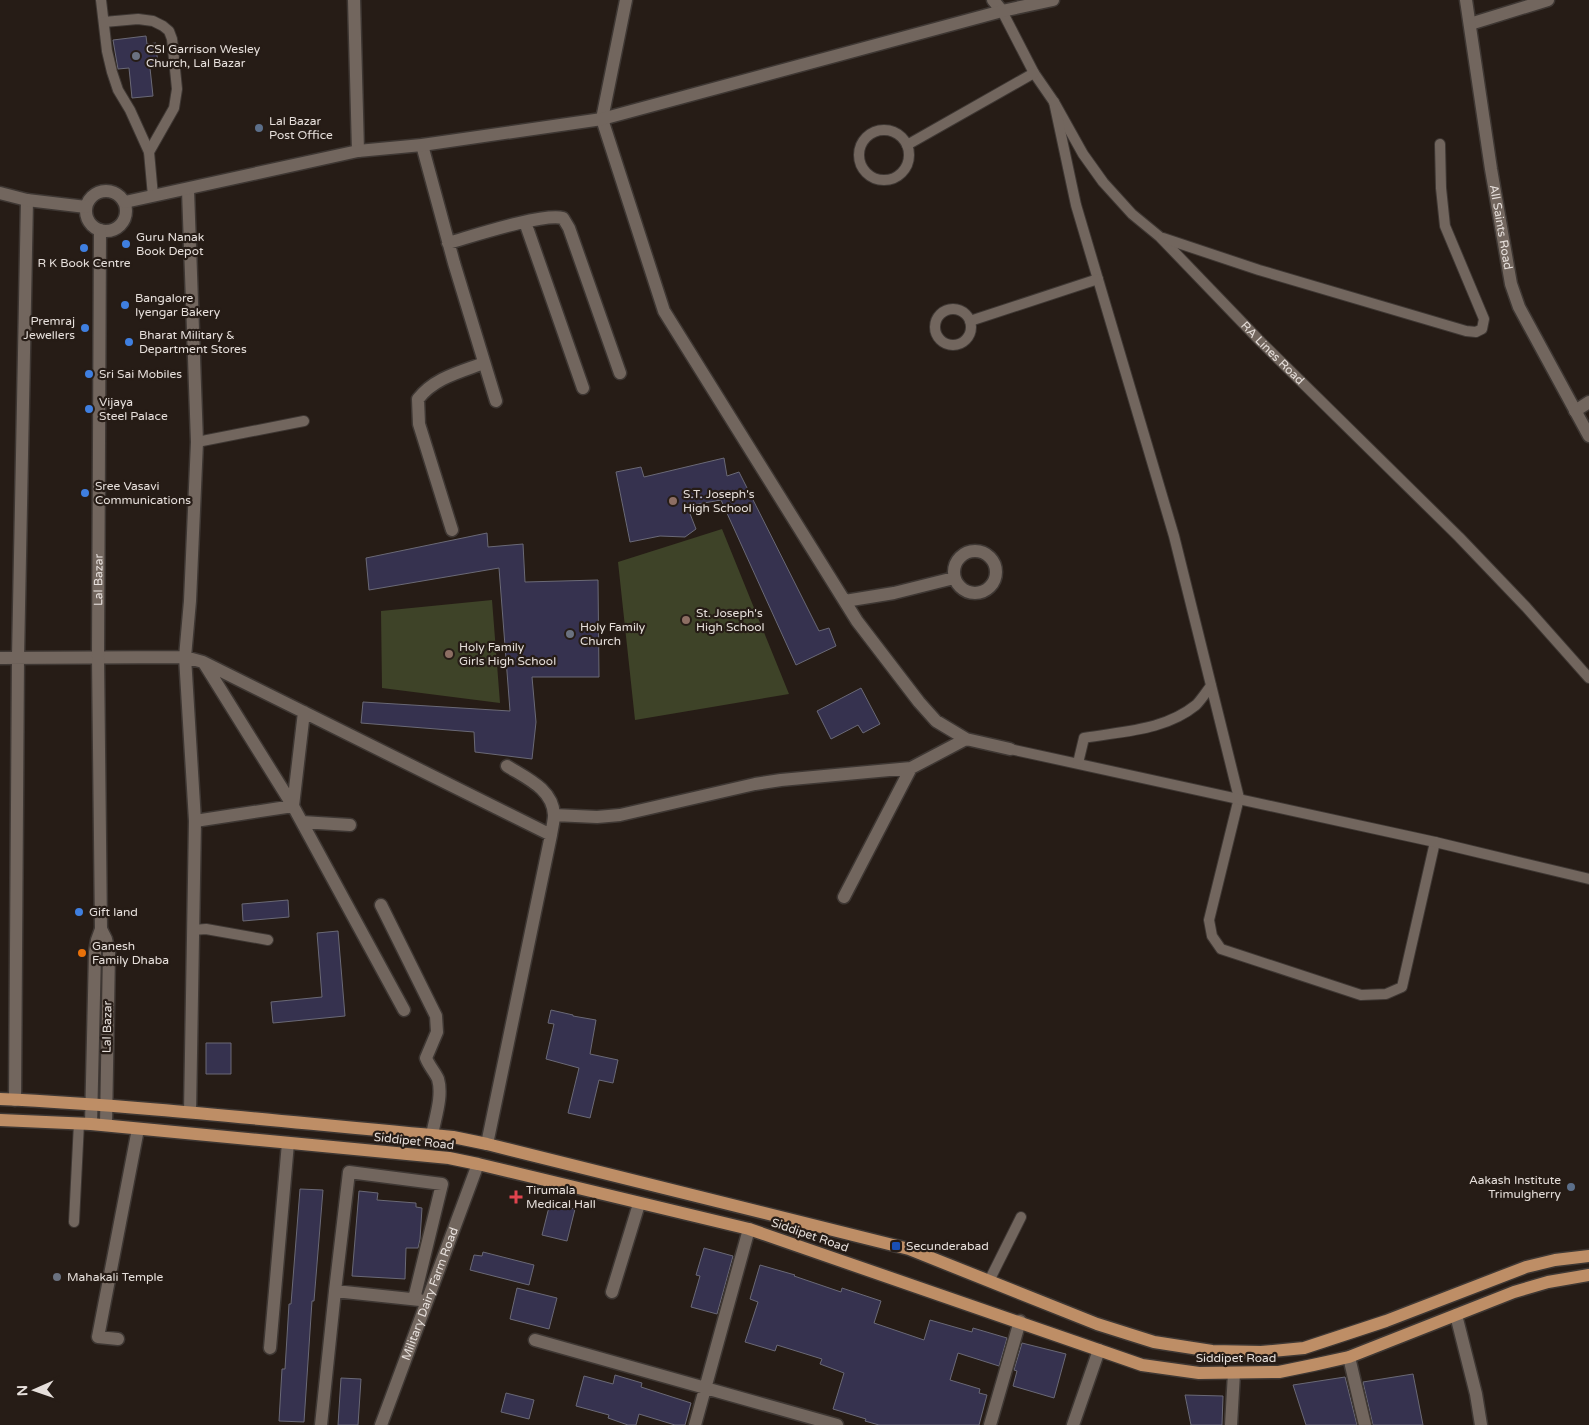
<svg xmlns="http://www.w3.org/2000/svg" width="1589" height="1425" viewBox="0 0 1589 1425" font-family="'Varela Round',sans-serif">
  <rect width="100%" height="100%" fill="#261c16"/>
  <path fill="#3e4328" d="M722 529 789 694 635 720 618 562Z
    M492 600 500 703 382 688 381 611Z"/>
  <path fill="#36324f" stroke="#6a6976" d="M146 36 147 44 156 43 158 67 150 68 153 96 132 98 129 68 118 69 113 40Z
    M724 458 727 476 739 472 819 631 829 628 836 646 796 665 721 500 687 506 696 529 685 537 660 536 630 542 616 472 641 467 644 477Z
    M487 533 488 547 523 544 525 582 598 580 599 677H532L536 722 532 759 475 752 474 732 361 723 363 702 510 711 499 568 369 590 366 558Z
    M861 688 880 724 863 733 858 725 831 739 817 711Z
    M288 900 289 917 243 921 242 904Z
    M338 931 345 1016 273 1023 271 1002 322 997 317 933Z
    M551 1010 573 1015V1016L596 1020 590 1054 618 1060 613 1083 599 1080 590 1118 568 1113 579 1068 546 1059 554 1024 548 1023Z
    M206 1043H231V1074H206Z
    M300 1189 323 1190 314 1301H312L304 1422 279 1421 282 1369H285L289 1304H291Z
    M359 1191 378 1193 377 1200 416 1203V1207L422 1208 420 1239 418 1248H406L405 1279 352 1276Z
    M550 1203 575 1209 567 1241 542 1235Z
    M704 1248 733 1256 717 1314 691 1307 700 1276 696 1275Z
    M483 1252 534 1265 529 1285 470 1270 474 1255 482 1256Z
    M760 1265 795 1275 794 1276 841 1292 842 1288 881 1301 874 1323 924 1340 930 1320 972 1332 973 1328 1007 1338 999 1366 958 1353 950 1380 980 1389 979 1393 987 1395 979 1425H879L865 1421 866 1419 833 1409 844 1373 820 1364 822 1359 777 1345 775 1351 745 1342 758 1302 750 1299Z
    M517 1288 557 1298 549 1329 510 1319Z
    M1022 1343 1066 1354 1054 1398 1013 1386 1017 1371 1014 1370Z
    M1413 1374 1423 1425H1373L1363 1382Z
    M615 1375 642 1383 641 1387 691 1403 685 1425H675L639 1414 636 1425H628L608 1418 609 1415 576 1406 584 1376 613 1384Z
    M1345 1377 1357 1425H1306L1293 1385Z
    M341 1378 361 1379 358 1425H338Z
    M506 1393 534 1400 529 1419 501 1412Z
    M1185 1395 1223 1396 1222 1425H1191Z"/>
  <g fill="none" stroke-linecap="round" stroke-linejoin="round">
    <g stroke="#3e3733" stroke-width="12">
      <g id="lane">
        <path d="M101 0 107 51 112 72 118 90 130 110 149 152"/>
        <path id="s1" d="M1002 11 1034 73 1054 102 1083 154 1103 182 1132 214 1160 237 1261 342 1459 537 1526 607 1589 678"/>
        <path d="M104 22 138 19 153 21 163 26 169 31 172 39 177 89 174 108 149 152 153 196"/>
        <path d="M1054 102 1076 205 1174 536 1239 798 1209 920 1212 936 1221 949 1361 995 1386 994 1402 987 1435 842"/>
        <circle cx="884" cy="155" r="25"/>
        <path d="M907 145 1034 73"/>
        <path d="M1163 238 1259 270 1466 331 1476 332 1482 329 1484 319 1445 226 1441 188 1440 144"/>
        <circle cx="953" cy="327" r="18"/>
        <path d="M970 321 1098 279"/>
        <path d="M197 442 304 421"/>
        <path d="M1010 749 1435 842 1589 879"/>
        <path d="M1078 763 1084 738C1122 731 1164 731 1196 705 1201 700 1206 692 1211 686"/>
        <path d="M193 930 206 929 268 940"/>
        <path d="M74 1222 79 1123"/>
        <path d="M989 1281 1021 1217"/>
      </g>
    </g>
    <g stroke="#3e3733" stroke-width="15">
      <path id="street" d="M354 0 358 151
        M626 0 602 119 664 311 857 621 919 702 936 721 966 739 1010 749
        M1470 24 1548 0
        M422 145 454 263 496 401
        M188 190 197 442 190 601 185 657 195 821 190 1112
        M525 222 583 388
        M448 243C473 236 542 213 563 218L569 228 620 373
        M1575 411 1589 402
        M452 530 419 424 418 399C434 378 460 372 484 363
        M954 572a21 21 0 1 1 42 0a21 21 0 1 1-42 0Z
        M845 601 894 593 954 578
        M0 658 185 657 203 662 551 835
        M304 712 293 806 404 1010
        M554 815 597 817 620 815 755 784 781 780 911 768
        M195 821 293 806 204 663
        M302 822 350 825
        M844 897 911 768 966 739
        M381 905 436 1016 437 1032 426 1058C429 1066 435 1072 438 1079 443 1096 435 1118 432 1135
        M15 1100 18 658 27 200
        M487 1144 551 835C552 828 554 821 554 815 553 789 526 778 507 766
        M335 1291 349 1172 442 1184 414 1299
        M612 1292 639 1204
        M1456 1315 1476 1394 1481 1425
        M118 1339 98 1337 138 1129
        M535 1340 837 1425
        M270 1348 288 1143
        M1349 1357 1365 1425
        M321 1425 335 1291 420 1300
        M695 1425 749 1229
        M990 1425 1020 1321
        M1073 1425 1099 1350
        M1231 1425 1234 1373"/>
    </g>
    <g stroke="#3e3733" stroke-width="15">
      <g id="secondary">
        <path d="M993 0 1002 11"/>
        <path id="s2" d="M1466 0 1491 169 1511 284 1519 307 1589 436"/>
        <circle cx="106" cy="211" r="20"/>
        <path d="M0 193 27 200 86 207"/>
        <path d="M125 202 358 151 422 145 602 119 1002 11 1053 0"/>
        <path d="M101 929 106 939 109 952 106 1125"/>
        <path id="s3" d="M91 1124 95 952 97 940 101 929 98 657 100 230"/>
        <path id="s4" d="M381 1425 478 1164"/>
      </g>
    </g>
    <g stroke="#3e3733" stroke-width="15">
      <path id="primary" d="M0 1099C151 1106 302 1124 453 1137L487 1144 909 1249 1097 1324 1154 1342 1212 1351 1261 1352 1304 1348 1386 1321 1526 1267 1555 1260 1589 1256
        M0 1120 91 1124 449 1158 478 1164 749 1229 1142 1365 1199 1373 1279 1372 1313 1365 1349 1357 1514 1292 1548 1282 1589 1275"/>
    </g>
    <use href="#lane" stroke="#72665e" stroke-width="10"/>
    <use href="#street" stroke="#72665e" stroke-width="12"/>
    <use href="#secondary" stroke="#72665e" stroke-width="12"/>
    <use href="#primary" stroke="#be8e66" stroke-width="12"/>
  </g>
  <g fill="#6b7280" stroke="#261c16" stroke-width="2">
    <circle cx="136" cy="56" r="5"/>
    <circle cx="570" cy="634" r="5"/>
    <circle cx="57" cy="1277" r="5"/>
  </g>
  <g fill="#5c6f8a" stroke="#261c16" stroke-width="2">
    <circle cx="259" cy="128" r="5"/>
    <circle cx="1571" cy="1187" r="5"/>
  </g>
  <g fill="#3f7fe0" stroke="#261c16" stroke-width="2">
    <circle cx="126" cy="244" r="5"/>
    <circle cx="84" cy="248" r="5"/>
    <circle cx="125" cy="305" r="5"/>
    <circle cx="85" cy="328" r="5"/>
    <circle cx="129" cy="342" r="5"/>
    <circle cx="89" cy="374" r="5"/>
    <circle cx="89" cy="409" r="5"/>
    <circle cx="85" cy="493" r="5"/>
    <circle cx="79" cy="912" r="5"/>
  </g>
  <g fill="#8d6e63" stroke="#261c16" stroke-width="2">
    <circle cx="673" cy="501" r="5"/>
    <circle cx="686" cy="620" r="5"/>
    <circle cx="449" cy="654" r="5"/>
  </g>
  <circle fill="#e8710a" stroke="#261c16" stroke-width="2" cx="82" cy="953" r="5"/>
  <path fill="#e0444e" stroke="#261c16" stroke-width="2" d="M513.5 1189.5h5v5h5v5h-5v5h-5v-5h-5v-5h5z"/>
  <rect fill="#1a4fb4" stroke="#261c16" stroke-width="2" x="891" y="1241" width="10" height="10" rx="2.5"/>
  <g text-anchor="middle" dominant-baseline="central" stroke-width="4.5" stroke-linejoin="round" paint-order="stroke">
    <g font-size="12" fill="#e6dfdb" stroke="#261c16" text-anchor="start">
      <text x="146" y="49">CSI Garrison Wesley<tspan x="146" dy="14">Church, Lal Bazar</tspan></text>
      <text x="269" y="121">Lal Bazar<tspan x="269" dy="14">Post Office</tspan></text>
      <text x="136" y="237">Guru Nanak<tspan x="136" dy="14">Book Depot</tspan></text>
      <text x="84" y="263" text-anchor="middle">R K Book Centre</text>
      <text x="135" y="298">Bangalore<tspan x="135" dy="14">Iyengar Bakery</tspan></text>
      <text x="75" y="321" text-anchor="end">Premraj<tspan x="75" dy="14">Jewellers</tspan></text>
      <text x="139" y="335">Bharat Military &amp;<tspan x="139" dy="14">Department Stores</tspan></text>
      <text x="99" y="374">Sri Sai Mobiles</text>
      <text x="99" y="402">Vijaya<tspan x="99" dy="14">Steel Palace</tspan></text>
      <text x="95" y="486">Sree Vasavi<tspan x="95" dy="14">Communications</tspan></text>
      <text x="683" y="494">S.T. Joseph's<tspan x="683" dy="14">High School</tspan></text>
      <text x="696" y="613">St. Joseph's<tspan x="696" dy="14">High School</tspan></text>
      <text x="580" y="627">Holy Family<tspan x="580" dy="14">Church</tspan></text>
      <text x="459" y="647">Holy Family<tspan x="459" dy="14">Girls High School</tspan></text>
      <text x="89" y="912">Gift land</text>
      <text x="92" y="946">Ganesh<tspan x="92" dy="14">Family Dhaba</tspan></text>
      <text x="1561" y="1180" text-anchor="end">Aakash Institute<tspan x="1561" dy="14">Trimulgherry</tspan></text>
      <text x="526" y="1190">Tirumala<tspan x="526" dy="14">Medical Hall</tspan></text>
      <text x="906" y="1246">Secunderabad</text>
      <text x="67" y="1277">Mahakali Temple</text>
    </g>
    <g font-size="12" fill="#e6dfdb" stroke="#261c16">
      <text stroke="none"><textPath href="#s2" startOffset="230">All Saints Road</textPath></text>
      <text stroke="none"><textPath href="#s1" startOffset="440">RA Lines Road</textPath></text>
      <text stroke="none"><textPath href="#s3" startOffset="545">Lal Bazar</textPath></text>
      <text transform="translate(107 1027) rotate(-89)">Lal Bazar</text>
      <text transform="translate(414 1141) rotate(6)">Siddipet Road</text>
      <text transform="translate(810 1235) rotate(19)">Siddipet Road</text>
      <text stroke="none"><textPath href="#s4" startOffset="140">Military Dairy Farm Road</textPath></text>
      <text x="1236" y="1358">Siddipet Road</text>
    </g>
  </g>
  <g transform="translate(35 1390) rotate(268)" stroke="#261c16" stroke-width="4" paint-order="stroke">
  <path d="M0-4L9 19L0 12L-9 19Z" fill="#e6dfdb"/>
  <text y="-8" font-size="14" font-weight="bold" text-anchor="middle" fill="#e6dfdb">N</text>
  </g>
</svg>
